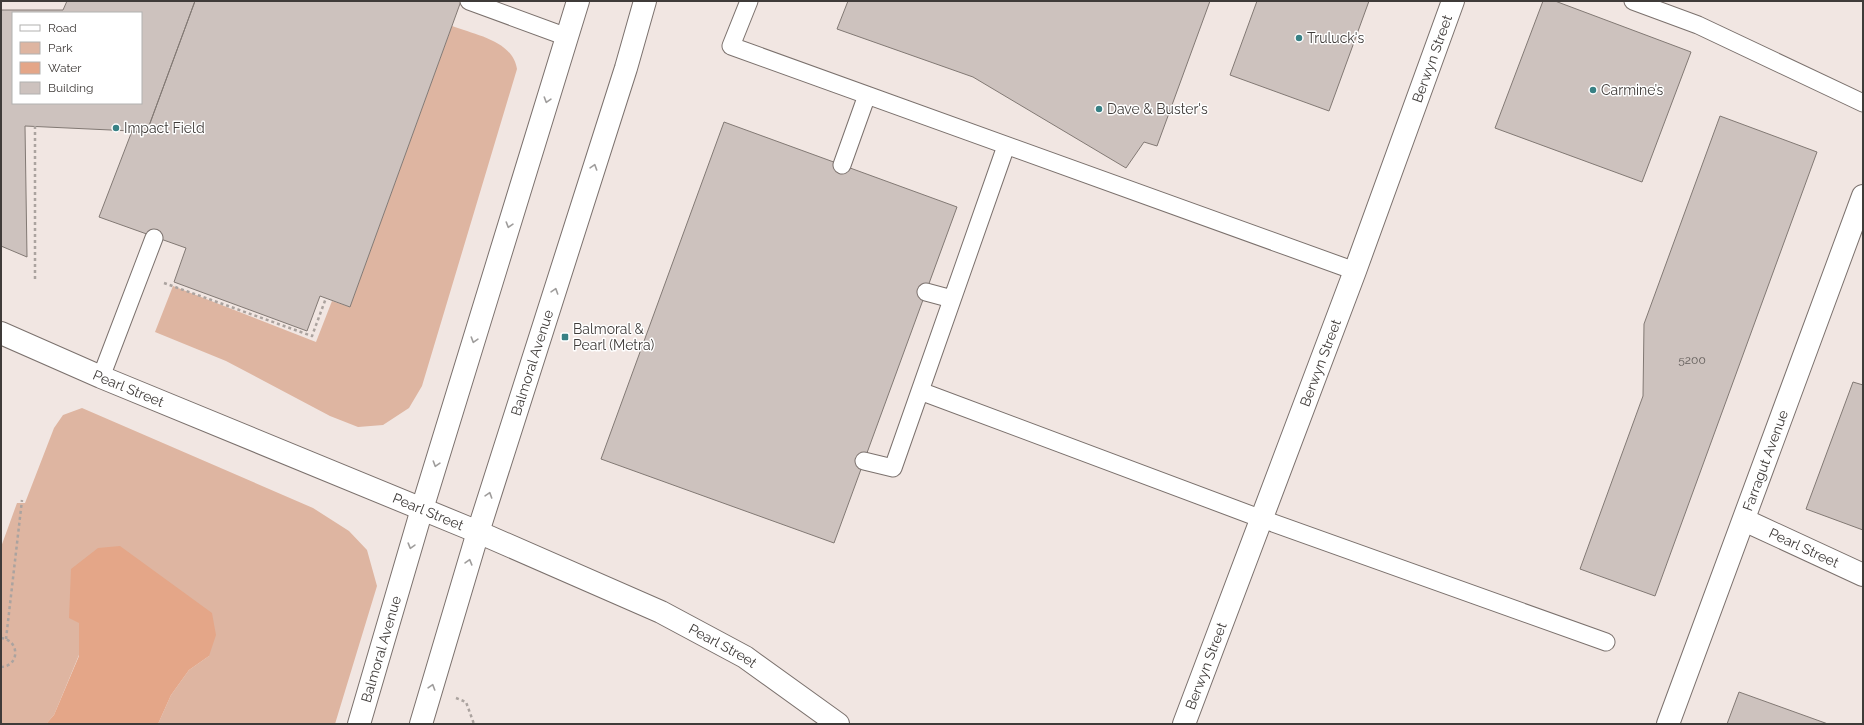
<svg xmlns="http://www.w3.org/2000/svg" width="1864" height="725" viewBox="0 0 1864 725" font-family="Raleway,sans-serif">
  <rect width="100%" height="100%" fill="#f1e6e2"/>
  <path fill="#deb5a1" d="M452 26C476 35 513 41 517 69L422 386 409 408 383 425 358 427 330 416 226 361 155 332 173 286 316 342 332 301 350 307Z
    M82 408 313 508 349 531 367 550 377 586 335 724H158L171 695 189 670 209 656 79 623V655L54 715 46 724H1V547L17 503H25L54 428 63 415Z"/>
  <path fill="#e4a688" d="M120 546 212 613 216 635 209 656 189 670 171 695 158 724H46L54 715 79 656V623L69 618 71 569 98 548Z"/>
  <path fill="#cdc2be" stroke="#827974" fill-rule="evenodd" d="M67 1H195L146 134 132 131 25 126 27 257 1 246V10H63ZM13 13H141V103H13Z
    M195 1H461L350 307 320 296 307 331 174 282 186 248 99 217 132 131 146 134Z
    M848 1H1210L1157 146 1144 142 1126 168 973 77 837 29Z
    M1257 1H1369L1329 111 1230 75Z
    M1543 1H1555L1691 52 1642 182 1495 128Z
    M1720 116 1817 152 1655 596 1580 569 1643 396 1644 324Z
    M724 122 957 207 834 543 601 459Z
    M1853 382 1863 385V530L1806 509Z
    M1739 692 1828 724H1727Z"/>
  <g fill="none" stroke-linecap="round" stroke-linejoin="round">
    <g stroke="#7b716d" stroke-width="19">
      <path id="lane" d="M469 1 567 37
        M749 1 731 46 1355 271
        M1633 1 1698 25 1863 103
        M842 165 867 95
        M926 292 952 299
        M101 377 154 238
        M920 391 1262 519 1606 642
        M864 461 893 468 1006 146"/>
    </g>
    <g stroke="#7b716d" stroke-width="24">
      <g id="street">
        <path id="s1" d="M1 333 101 377 478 532 661 612 745 657 838 724"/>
        <path id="s2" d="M1744 520 1863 575"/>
        <path id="s3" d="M1184 724 1355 271 1453 1"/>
        <path id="s4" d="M1668 724 1863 196"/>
      </g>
    </g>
    <g stroke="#7b716d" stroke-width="24">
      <g id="secondary">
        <path id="s5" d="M359 724 422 509 578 1"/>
        <path id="s6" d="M421 724 478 532 626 68 645 1"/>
      </g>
    </g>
    <path stroke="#aba39f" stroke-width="2.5" stroke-dasharray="3 3" stroke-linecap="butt" d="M35 126V280
      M164 283 312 336 326 298
      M1 638C20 640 20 666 1 667
      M6 639 22 500
      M456 698 466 702 474 724"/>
    <use href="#lane" stroke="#fff" stroke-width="17"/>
    <use href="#street" stroke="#fff" stroke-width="22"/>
    <use href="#secondary" stroke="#fff" stroke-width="22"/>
  </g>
  <defs><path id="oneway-chevron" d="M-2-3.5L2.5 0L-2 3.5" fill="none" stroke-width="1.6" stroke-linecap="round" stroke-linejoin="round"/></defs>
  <g stroke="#9f9d9c">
    <use href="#oneway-chevron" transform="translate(547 100) rotate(107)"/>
    <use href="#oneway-chevron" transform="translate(594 167) rotate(-72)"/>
    <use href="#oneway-chevron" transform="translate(509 225) rotate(107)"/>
    <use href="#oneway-chevron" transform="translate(555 291) rotate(-72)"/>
    <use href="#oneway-chevron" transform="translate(474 340) rotate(107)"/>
    <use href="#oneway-chevron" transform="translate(436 464) rotate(107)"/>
    <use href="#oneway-chevron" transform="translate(489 495) rotate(-72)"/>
    <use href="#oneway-chevron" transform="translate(411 546) rotate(106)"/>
    <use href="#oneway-chevron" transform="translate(469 562) rotate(-74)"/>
    <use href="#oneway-chevron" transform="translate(432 687) rotate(-73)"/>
  </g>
  <g fill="#388185" stroke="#fff" stroke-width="1.5">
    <circle cx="1299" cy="38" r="4"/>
    <circle cx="1593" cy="90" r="4"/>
    <circle cx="1099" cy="109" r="4"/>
    <circle cx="116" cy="128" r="4"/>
    <rect x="561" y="333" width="8" height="8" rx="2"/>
  </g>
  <g text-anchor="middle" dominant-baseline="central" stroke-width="3" stroke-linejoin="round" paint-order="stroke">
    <g font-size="12" fill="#625d5a">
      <text x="1692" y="360">5200</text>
    </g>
    <g font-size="14" fill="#3f3b39" stroke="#fff" text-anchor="start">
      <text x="1307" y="38">Truluck's</text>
      <text x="1601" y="90">Carmine’s</text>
      <text x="1107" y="109">Dave &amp; Buster's</text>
      <text x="124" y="128">Impact Field</text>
      <text x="573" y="329">Balmoral &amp;<tspan x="573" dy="16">Pearl (Metra)</tspan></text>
    </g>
    <g font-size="14" fill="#3f3b39" stroke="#fff">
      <text stroke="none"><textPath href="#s3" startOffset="710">Berwyn Street</textPath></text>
      <text stroke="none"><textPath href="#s6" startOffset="378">Balmoral Avenue</textPath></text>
      <text stroke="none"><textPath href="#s3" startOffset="386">Berwyn Street</textPath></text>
      <text stroke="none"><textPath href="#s1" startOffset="139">Pearl Street</textPath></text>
      <text stroke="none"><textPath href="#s4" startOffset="281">Farragut Avenue</textPath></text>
      <text stroke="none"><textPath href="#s1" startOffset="463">Pearl Street</textPath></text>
      <text stroke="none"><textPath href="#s2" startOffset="66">Pearl Street</textPath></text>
      <text stroke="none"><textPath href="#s1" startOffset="787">Pearl Street</textPath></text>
      <text stroke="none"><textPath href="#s5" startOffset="78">Balmoral Avenue</textPath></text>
      <text stroke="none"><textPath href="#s3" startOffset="62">Berwyn Street</textPath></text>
    </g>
  </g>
  <rect width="1864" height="725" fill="none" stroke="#3f3b39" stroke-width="4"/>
  <rect x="12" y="12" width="130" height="92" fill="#ffffff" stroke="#b2b1b0"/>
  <rect x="20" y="25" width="20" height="6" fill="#ffffff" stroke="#b2b1b0"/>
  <text x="48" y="32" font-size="12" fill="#3f3b39">Road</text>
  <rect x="20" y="42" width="20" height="12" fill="#deb5a1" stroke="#b2b1b0"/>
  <text x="48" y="52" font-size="12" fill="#3f3b39">Park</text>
  <rect x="20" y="62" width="20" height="12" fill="#e4a688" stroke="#b2b1b0"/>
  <text x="48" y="72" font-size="12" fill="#3f3b39">Water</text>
  <rect x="20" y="82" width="20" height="12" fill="#cdc2be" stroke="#b2b1b0"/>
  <text x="48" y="92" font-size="12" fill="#3f3b39">Building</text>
</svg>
